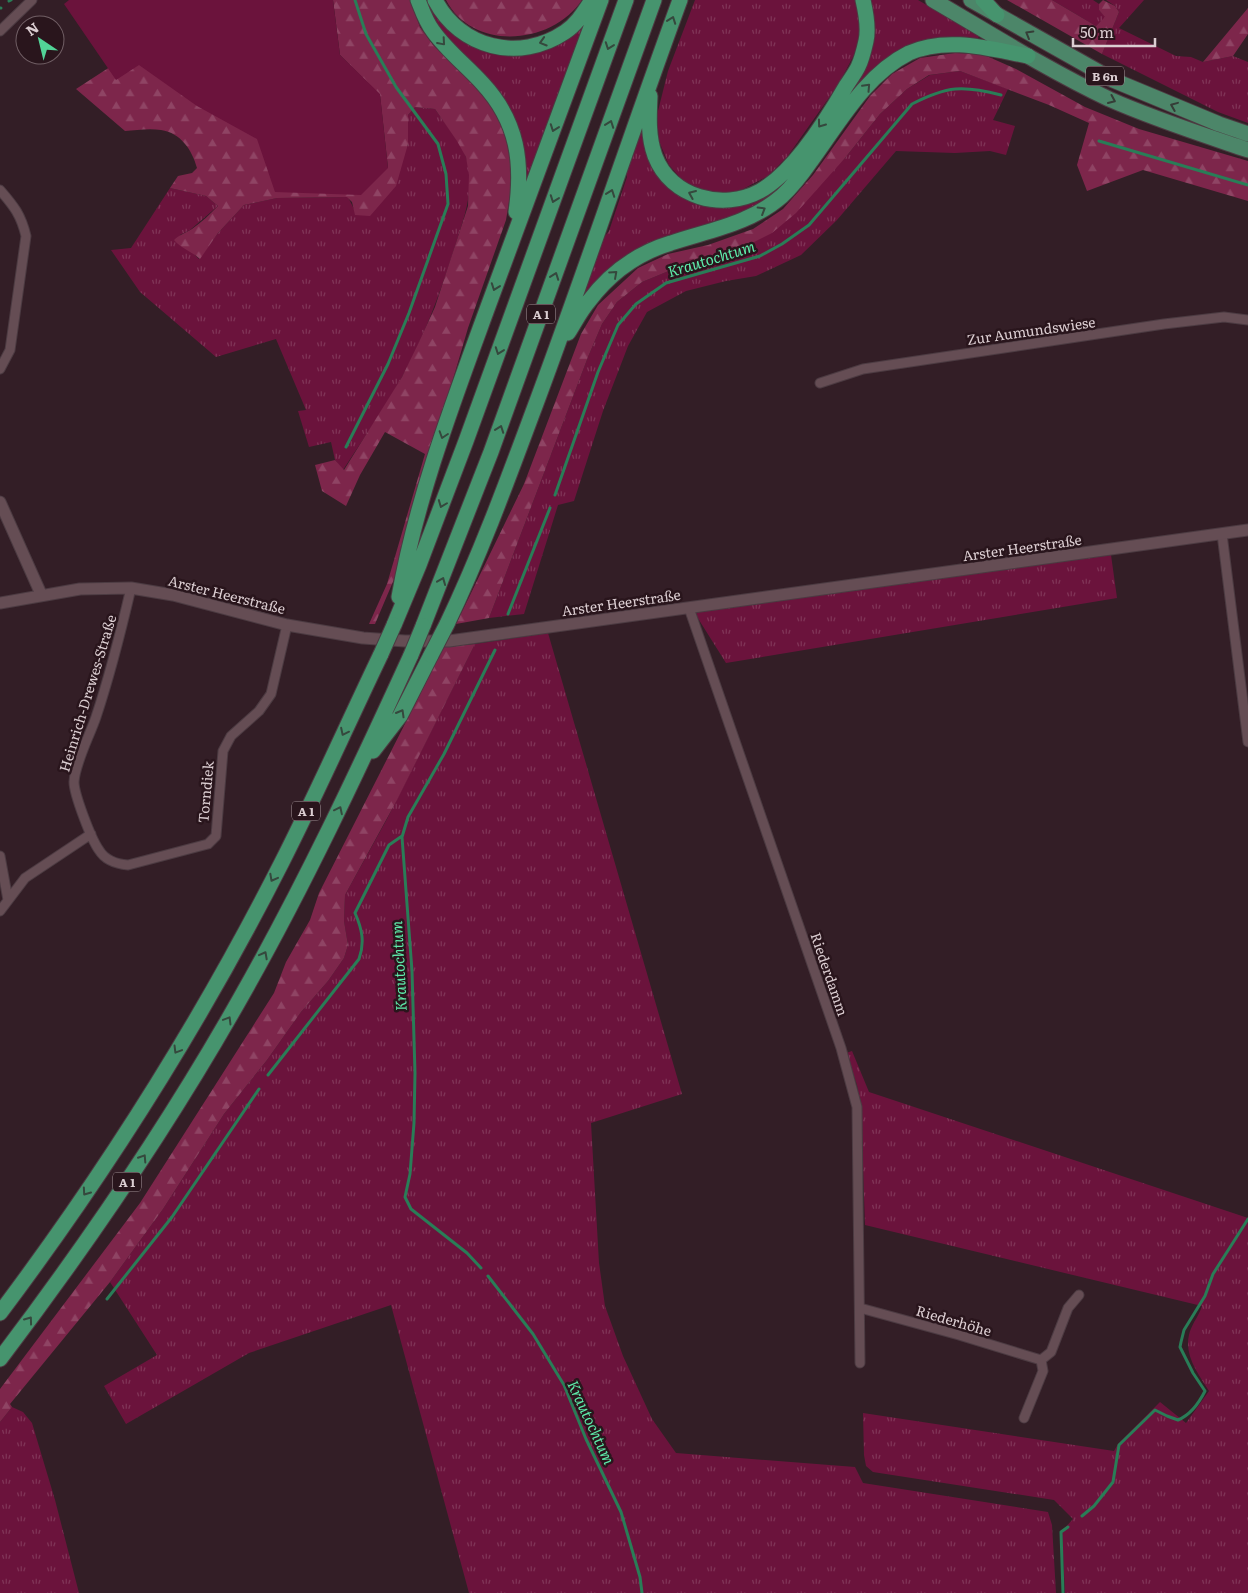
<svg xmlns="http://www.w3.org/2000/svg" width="1248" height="1593" viewBox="0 0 1248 1593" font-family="Literata,serif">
  <defs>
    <pattern id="grass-tufts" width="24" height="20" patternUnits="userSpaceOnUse" patternTransform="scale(1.25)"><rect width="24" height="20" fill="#6b133c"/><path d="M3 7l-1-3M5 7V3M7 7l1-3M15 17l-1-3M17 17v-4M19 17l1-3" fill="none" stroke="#803457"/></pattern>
    <pattern id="forest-firs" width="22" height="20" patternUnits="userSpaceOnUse" patternTransform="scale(1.25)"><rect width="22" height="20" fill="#7d264b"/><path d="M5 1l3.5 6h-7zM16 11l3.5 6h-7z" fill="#8f4464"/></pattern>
  </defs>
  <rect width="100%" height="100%" fill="#331e26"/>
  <path fill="url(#grass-tufts)" d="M425 0H429L433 9 511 54 587 17 526 190 523 149 456 48 436 23Z
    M695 0H855L860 23 859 37 854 55 838 85 787 157 768 176 743 189 724 195 709 194 683 181 669 165 659 141 657 115 668 71Z
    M871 0H918L980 36 976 40C959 41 934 39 917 43 892 49 874 68 858 86L855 84 874 23Z
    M1052 0H1093L1099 4V10L1106 17 1096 26Z
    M1106 0H1144L1119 28 1176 56 1191 57 1203 62 1233 56 1248 62V123L1218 112 1102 54 1119 12 1115 6Z
    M960 71 1008 89 993 120 1015 126 1006 155 990 151 955 153 896 151 837 220 801 255 756 276 726 281 686 291 647 312 628 346 603 411 574 501 558 505 524 614 489 618 588 357 602 324 617 302 642 282 676 268 746 246 845 158 880 114 907 89 930 75Z
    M415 107 435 109C445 124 460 140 466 157 476 187 464 218 455 246 441 291 425 335 402 377 384 409 363 439 343 470L335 460 331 442 309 447 298 411 306 410 276 339 216 357 140 292 111 250 131 248 170 188 206 196 218 206 190 230 180 235 191 251 199 259 218 233 244 205 277 198 348 197 355 211 408 145V115Z
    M644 126 646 141 702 205 789 177 791 178 758 208 729 221 670 236 578 302 598 245 609 231 627 177V167L641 127Z
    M1111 555 1117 598 726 663 694 612Z
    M548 633 682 1094 591 1123 599 1263 605 1306 623 1356 652 1419 676 1453 855 1467 863 1483 1048 1512 1052 1525 1056 1593H469L391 1305 249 1353 126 1424 104 1386 157 1355 110 1282 163 1209 224 1114 267 1060 301 1012 328 981 344 958 348 945 344 921 345 895 387 819 475 644Z
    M852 1051 869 1092 1248 1218V1593H1065L1062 1531 1073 1519 1054 1500 873 1472 866 1466 864 1455 863 1413 1114 1451 1118 1444 1160 1402 1186 1423 1209 1391C1199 1375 1184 1356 1189 1335 1191 1325 1199 1316 1202 1306L865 1225 861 1109 857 1085 846 1053Z
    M12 1407 23 1412 32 1423 55 1500 79 1593H0V1422Z"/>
  <path fill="url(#forest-firs)" d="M333 0H410L420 27 433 45 475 85 491 105 504 130 510 155 511 190 506 220 468 328 395 577 375 624H369L387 584 425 454 385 432 360 475 346 506 322 491 315 465 335 460 344 470 402 377 419 342 435 307 468 206 469 175 466 157 457 141 435 109 415 107 408 115V144L396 186 370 216 355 215 352 202 347 197 277 198 244 205 218 233 200 259C191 251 182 249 174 240 179 235 185 233 192 229 202 222 210 214 218 206L206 196 170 188 178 176 192 173 197 168C192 150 181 133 161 130 150 128 136 130 125 131L76 89 136 50 388 168 380 95 340 55Z
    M446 0H582C552 45 473 52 446 0Z
    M1007 0H1052L1096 26 1105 17 1099 10V4L1103 0 1115 6 1119 12 1102 54Z
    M1248 8V34L1233 56 1203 62Z
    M955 53 982 54 1016 69 1085 107 1139 129 1248 161V201L1143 170 1087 191 1077 165 1089 123 1049 105 960 71 929 75 907 89 880 114 845 158 796 213 772 233 746 246 676 268 642 282 617 302 602 324 588 357 489 618 456 624 524 484 581 334 598 305 638 268 668 254 708 245 753 229 783 209 813 175 870 96 892 74 920 58Z
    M475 644 397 800 345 895 344 921 348 945 344 958 328 981 301 1012 267 1060 224 1114 163 1209 110 1282 10 1404 12 1407 0 1422V1389L140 1203 274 993 286 962 310 920 319 893 444 647Z"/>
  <path fill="#6b133c" d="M69 0H333L340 55 380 94 388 168 361 195 275 192 257 139 197 106 139 65 116 80 64 4Z"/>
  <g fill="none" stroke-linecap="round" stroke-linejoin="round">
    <path stroke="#297d57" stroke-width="3" d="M9 1 11 0
      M0 8H1
      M1099 141 1248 185
      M346 447 388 364 409 313 448 204 446 174 438 144 396 87 366 34 355 0
      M555 495 598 372 618 325 636 304 666 283 760 256 782 244 809 225 912 104C947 86 963 85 1001 95
      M508 614 550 508
      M268 1075 359 959C365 942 362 929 355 913L389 845 402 836
      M481 1268 467 1253 411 1209 405 1197 410 1174 414 1123 415 1073 412 971 402 837 408 817 444 754 495 650
      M488 1276 533 1334 564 1385 586 1439 621 1512 640 1577 642 1593
      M107 1299 172 1217 259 1089
      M1082 1516 1094 1506 1113 1482 1119 1445 1155 1410 1167 1416 1178 1420C1190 1415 1199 1403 1205 1391L1193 1373 1180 1347 1181 1342 1184 1330 1205 1296 1213 1274 1248 1219
      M1063 1593 1061 1532 1068 1527"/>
    <g stroke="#4c3b42" stroke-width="11">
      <path id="minor" d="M0 31 32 0
        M0 190C14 206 21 215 26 236L10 350 0 369
        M820 383 863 369 1164 324 1224 317 1248 320
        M1222 534 1248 742
        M131 588C121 631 110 675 96 717 90 735 75 763 74 782 74 794 91 839 99 850 105 860 116 864 128 865L208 844 216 836 223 751 231 736 259 711 271 694 287 625
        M689 608 841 1048 857 1107 860 1363
        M0 856 8 900
        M0 911 25 878 91 834
        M860 1308 959 1335 1041 1360
        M1041 1360 1051 1352 1068 1308 1079 1295
        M1024 1418 1043 1371 1041 1360"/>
    </g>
    <g stroke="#4c3b42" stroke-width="13">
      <path id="tertiary" d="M0 502 41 594
        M0 603 80 589 131 588 173 595 287 625 363 638 405 641H449L1248 530"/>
    </g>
    <g stroke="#4c3b42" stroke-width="17">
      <path id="trunk" d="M933 0C991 34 1048 70 1109 99 1154 119 1201 134 1248 150
        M971 0 1113 80 1219 124 1248 134"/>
    </g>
    <g stroke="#4c3b42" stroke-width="17">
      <path id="motorway" d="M418 0C422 10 426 22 433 31 447 51 467 66 483 84 518 122 523 163 516 212
        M435 0C460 48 519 63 565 32 577 24 584 12 592 0
        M983 0 997 15
        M650 96C649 117 648 137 655 156 671 198 723 211 760 191 794 172 827 119 846 86 850 80 855 73 858 67 862 59 864 50 866 41 869 28 866 13 863 0
        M568 333C575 322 581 310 589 301 610 273 638 253 671 243 710 230 750 224 782 196 793 186 802 174 811 161 839 123 865 75 909 53 947 36 990 49 1028 56
        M399 597C416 500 452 405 486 312 524 208 562 104 601 0
        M447 624C479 557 505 487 531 417 583 279 629 139 680 0
        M394 625 419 565 466 441 626 0
        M423 626 491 452 654 0
        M373 751 400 716 431 655
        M0 1313C106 1172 202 1020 282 862 317 793 348 723 381 654
        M0 1359C88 1243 170 1123 241 997 304 886 358 771 411 655"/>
    </g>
    <use href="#minor" stroke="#654d54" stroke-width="9"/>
    <use href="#tertiary" stroke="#654d54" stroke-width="11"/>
    <use href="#trunk" stroke="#4c8669" stroke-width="15"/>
    <use href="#motorway" stroke="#46946e" stroke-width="15"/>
    <g stroke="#4c3b42" stroke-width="17" stroke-linecap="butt">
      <path id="motorway-bridge" d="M381 654 394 625
        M411 655 423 626
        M431 655 447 624"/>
    </g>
    <use href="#motorway-bridge" stroke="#46946e" stroke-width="15"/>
  </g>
  <defs><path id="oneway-chevron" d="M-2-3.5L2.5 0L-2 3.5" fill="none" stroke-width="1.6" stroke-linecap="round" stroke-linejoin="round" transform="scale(1.25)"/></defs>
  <g stroke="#35483d">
    <use href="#oneway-chevron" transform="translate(672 20) rotate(-70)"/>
    <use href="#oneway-chevron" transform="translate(442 42) rotate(49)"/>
    <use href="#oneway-chevron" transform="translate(543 42) rotate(163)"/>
    <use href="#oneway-chevron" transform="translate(609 46) rotate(110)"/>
    <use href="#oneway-chevron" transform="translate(867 87) rotate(-47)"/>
    <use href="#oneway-chevron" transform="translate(610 124) rotate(-70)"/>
    <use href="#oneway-chevron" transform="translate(821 124) rotate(126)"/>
    <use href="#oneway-chevron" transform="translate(554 128) rotate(110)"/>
    <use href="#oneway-chevron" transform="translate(611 193) rotate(-70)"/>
    <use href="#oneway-chevron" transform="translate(692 194) rotate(-157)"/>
    <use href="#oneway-chevron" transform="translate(554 199) rotate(110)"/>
    <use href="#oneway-chevron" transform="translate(762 210) rotate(-31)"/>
    <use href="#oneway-chevron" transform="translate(614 274) rotate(-42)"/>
    <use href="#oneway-chevron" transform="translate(555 276) rotate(-70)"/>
    <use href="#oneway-chevron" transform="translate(495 287) rotate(110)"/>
    <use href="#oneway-chevron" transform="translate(499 351) rotate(110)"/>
    <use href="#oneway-chevron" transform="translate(500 429) rotate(-70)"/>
    <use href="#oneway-chevron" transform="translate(443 435) rotate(108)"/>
    <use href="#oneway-chevron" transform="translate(442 504) rotate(111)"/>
    <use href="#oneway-chevron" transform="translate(442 581) rotate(-68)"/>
    <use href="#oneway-chevron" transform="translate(401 713) rotate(-60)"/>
    <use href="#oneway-chevron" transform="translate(344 732) rotate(116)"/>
    <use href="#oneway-chevron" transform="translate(339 810) rotate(-64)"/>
    <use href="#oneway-chevron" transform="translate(273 878) rotate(118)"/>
    <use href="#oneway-chevron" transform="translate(264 955) rotate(-62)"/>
    <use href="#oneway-chevron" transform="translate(228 1020) rotate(-59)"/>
    <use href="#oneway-chevron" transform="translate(177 1050) rotate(121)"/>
    <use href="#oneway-chevron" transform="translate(143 1158) rotate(-57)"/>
    <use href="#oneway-chevron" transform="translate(86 1192) rotate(125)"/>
    <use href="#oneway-chevron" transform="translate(29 1320) rotate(-54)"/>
  </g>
  <g stroke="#353d37">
    <use href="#oneway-chevron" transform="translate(1029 34) rotate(-150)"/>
    <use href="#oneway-chevron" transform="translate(1112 100) rotate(24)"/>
    <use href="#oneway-chevron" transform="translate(1174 106) rotate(-158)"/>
  </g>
  <g text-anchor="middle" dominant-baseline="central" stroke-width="5" stroke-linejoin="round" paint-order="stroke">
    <g fill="#29151c" stroke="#a6969b" stroke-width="1">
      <rect x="1086" y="66.5" width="38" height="19" rx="4"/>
      <rect x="527" y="304.5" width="28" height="19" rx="4"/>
      <rect x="292" y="801.5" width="28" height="19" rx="4"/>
      <rect x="113" y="1172.5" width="28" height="19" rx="4"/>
    </g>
    <g font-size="12" font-weight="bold" fill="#dcced2">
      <text x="1105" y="76">B 6n</text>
      <text x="541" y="314">A 1</text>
      <text x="306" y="811">A 1</text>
      <text x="127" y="1182">A 1</text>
    </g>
    <g font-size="14" fill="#dcced2" stroke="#29151c">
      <text transform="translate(1031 330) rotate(-8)">Zur Aumundswiese</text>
      <text transform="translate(1022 547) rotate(-8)">Arster Heerstraße</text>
      <text transform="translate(227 594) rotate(14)">Arster Heerstraße</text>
      <text transform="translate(621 602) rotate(-8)">Arster Heerstraße</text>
      <text transform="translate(87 693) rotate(-73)">Heinrich-Drewes-Straße</text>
      <text transform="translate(205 792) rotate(-85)">Torndiek</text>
      <text transform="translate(830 974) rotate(71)">Riederdamm</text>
      <text transform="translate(954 1320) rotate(16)">Riederhöhe</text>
    </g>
    <g font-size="15" font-style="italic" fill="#5eecaa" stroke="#29151c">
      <text transform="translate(711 258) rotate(-17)">Krautochtum</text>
      <text transform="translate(398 966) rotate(-93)">Krautochtum</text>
      <text transform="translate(592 1422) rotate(65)">Krautochtum</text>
    </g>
  </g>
  <g transform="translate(40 40) rotate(325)"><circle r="24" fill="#29151c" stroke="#715f65"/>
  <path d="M0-4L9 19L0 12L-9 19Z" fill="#52d397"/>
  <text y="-8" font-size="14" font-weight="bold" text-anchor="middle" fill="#dcced2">N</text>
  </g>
  <path d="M1073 38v8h82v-8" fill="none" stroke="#dcced2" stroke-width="2.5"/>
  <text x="1080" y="38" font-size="15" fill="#dcced2" stroke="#29151c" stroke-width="4" paint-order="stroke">50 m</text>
</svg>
